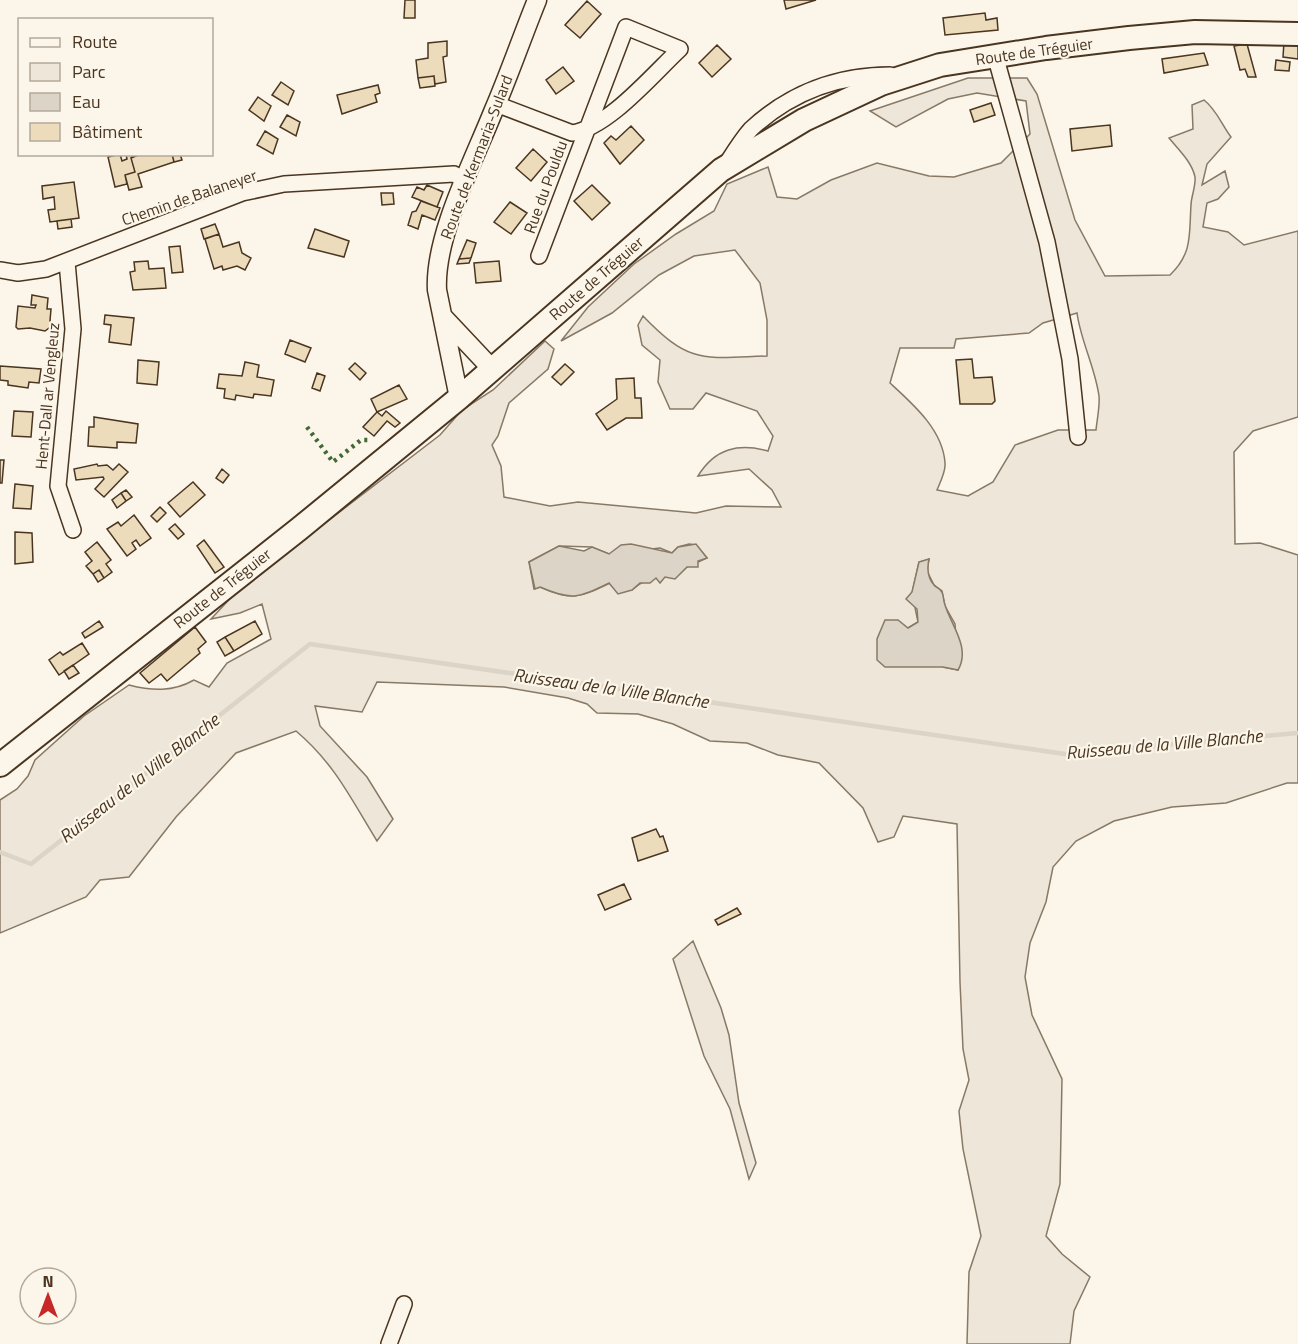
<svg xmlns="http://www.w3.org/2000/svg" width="1298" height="1344" viewBox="0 0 1298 1344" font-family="'Titillium Web',sans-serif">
  <rect width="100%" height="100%" fill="#fbf6e9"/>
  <path fill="#ede6d9" stroke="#887966" stroke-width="1.5" fill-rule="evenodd" d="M968 78H1027L1037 94 1075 220 1105 276 1170 275C1193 253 1189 234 1191 205 1191 197 1196 186 1195 177 1192 162 1178 149 1169 138L1193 129 1192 105 1204 100C1216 109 1222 125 1231 137L1207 164 1202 185 1225 171 1229 187 1218 199 1207 203 1203 227 1228 232 1244 245 1298 231V417L1253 431 1234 452 1235 544 1260 543 1298 555V783H1287L1226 803 1172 807 1114 821 1076 841 1053 867 1046 902 1030 943 1025 977 1032 1015 1062 1079 1060 1184 1046 1236 1062 1254 1090 1277 1074 1311 1070 1344H967L969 1272 981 1236 963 1149 959 1111 969 1080 963 1049 960 982 957 824 903 816 894 837 878 842 863 808 819 763 778 755 747 743 710 741 673 724 638 714 597 713 587 704 568 698 504 687 377 682 362 712 315 706 320 726 367 777 393 819 377 841C351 799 335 764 296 731L236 753 176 817 129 877 100 880 86 897 0 933V800L17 789 28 776 35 760 84 716 129 685C152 691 173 692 194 680L209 687 227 663 271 639 262 604 240 613 211 619 239 589 440 435 462 410 493 390 545 341 554 349 548 369 509 403 498 436 492 445 501 466 504 497 550 506 578 502 696 513 726 506 781 507 772 490 749 469 698 476C715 448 739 443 768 451L773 436 757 411 706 393 693 409H670L658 382 660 360 642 345 638 325 643 316C690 365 704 358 767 356V320L760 283 735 250 694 256 659 275 612 313 561 341 588 307 634 264 676 234 714 211 727 184 768 167 777 197 797 199 831 180 877 163 929 176 954 177 1001 163 1030 134 1026 101 977 93 948 99 896 127 870 111ZM1077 313C1081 342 1095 367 1099 396 1100 407 1097 419 1096 430H1058L1015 445 993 482 968 496 937 490C940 483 946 471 945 463 943 430 913 404 890 383L900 348H954L956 339 1029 333 1043 323ZM689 544 696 545 707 558 687 567 675 578C658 575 644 579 632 590L610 583C579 598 572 601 540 587L534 589 529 562 559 546 592 547 609 554 660 548 672 553 678 547ZM929 559 927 571 934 585 942 591 945 606 955 624 958 670 943 667 908 628 918 622 912 593 919 562Z
    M693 941 721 1008 729 1035 739 1103 756 1163 749 1179 730 1109 704 1056 673 959Z"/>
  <path fill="#dcd4c6" stroke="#887966" stroke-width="1.5" d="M631 544 672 553 678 547 696 544 707 558 698 561V567H687L675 579 665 577 660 583 656 578 650 583H640L632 590 618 594 609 583C578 598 572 601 540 587L535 589 529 562 559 546 584 551 592 547 609 554 621 545Z
    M929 559C927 568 927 577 934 585 936 588 940 588 941 591 944 594 943 601 945 605 951 625 971 648 958 670L943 667H885L877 660V639L885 620H898L908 628 918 622 917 609 906 599 912 592 919 562Z"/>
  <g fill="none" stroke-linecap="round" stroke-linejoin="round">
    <path stroke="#dcd4c6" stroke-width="4.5" d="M0 852 31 864 310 644 1065 754 1298 733"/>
  </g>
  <path fill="#ecdcbc" stroke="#4a3520" stroke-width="1.5" d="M405 0H415V18H404Z
    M784 0H816L786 9Z
    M587 1 601 14 580 38 565 25Z
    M985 13 986 20 997 18 998 30 945 35 943 18Z
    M447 41V56L443 57 446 82 435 84 434 76 418 78 416 60 428 58V43Z
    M1284 42 1298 44V59L1283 57Z
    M1247 44 1256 77H1248L1245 69 1240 70 1234 46Z
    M717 45 731 59 712 77 699 63Z
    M1204 53 1208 65 1164 73 1162 59Z
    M1276 60 1290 62 1289 71 1275 70Z
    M563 67 574 81 556 94 546 80Z
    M434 76 435 86 420 88 418 78Z
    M281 82 294 91 288 105 272 95Z
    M378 85 380 93 375 95 377 102 342 114 337 95Z
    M258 97 271 106 264 121 249 110Z
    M991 103 995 115 974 122 970 110Z
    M287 115 300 122 296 136 280 127Z
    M1110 125 1112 146 1072 151 1070 129Z
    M631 126 644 140 620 164 604 143 611 136 616 140Z
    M265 131 278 139 273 154 257 145Z
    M533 149 547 162 531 181 516 168Z
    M120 154 122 161 127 159 126 154H134L131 158 135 172 125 175 127 184 115 187 108 157Z
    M141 154H172L174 162 138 174 142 187 129 190 125 175 135 172 131 158Z
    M172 154H180L182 160 174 162Z
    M74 182 79 218 50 222 48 210 55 209 54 197 43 199 42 186Z
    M427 185 443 192 437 207 412 197 417 187 424 190Z
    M592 185 610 203 592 220 574 201Z
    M381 193H393L394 204 382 205Z
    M421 201 440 208 435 220 422 215 418 229 408 225 412 212 416 211Z
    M510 202 527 213 511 234 494 222Z
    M71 219 72 227 58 229 57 221Z
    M215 224 219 234 204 239 201 229Z
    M315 229 349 241 344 257 308 248Z
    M219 234 223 247 239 242 242 253 251 258 245 270 237 266 223 270 222 266 214 269 205 239Z
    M467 240 476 243 471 258 459 259Z
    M180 246 183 272 172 273 169 247Z
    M471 258 469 263 457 264 459 259Z
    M148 261 149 269 164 268 166 288 133 290 130 272 135 271 134 262Z
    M499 261 501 281 476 283 474 263Z
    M32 295 48 298 47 309H51L50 321 53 325 45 331 30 328 18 329 16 327 18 306 35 308 36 305H31Z
    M105 315 134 318 131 345 109 342 111 325 104 324Z
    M290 340 311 348 305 362 285 354Z
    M972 359 974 378 992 377 995 401 992 404H960L956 360Z
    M138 360 159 362 157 385 137 383Z
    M245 362 259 365 257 377 274 380 271 396 254 394 253 398 236 395 235 400 224 398 225 389 217 388 219 374 242 376Z
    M355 363 366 373 360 380 349 369Z
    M565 364 574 372 561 385 552 377Z
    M0 366 41 369 39 383 29 382 28 388 8 385V381L0 380Z
    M317 373 325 376 320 391 312 388Z
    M634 378 635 398H641L642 418H626L607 430 596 414 617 399 616 379Z
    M399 385 407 399 377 412 371 399Z
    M14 411 33 412 31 437 12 436Z
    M386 411 400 423 395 427 387 421 374 436 363 427 377 412 382 416Z
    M94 417 138 424 136 443 117 442V448L88 446 89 427H94Z
    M0 460H4L2 483H0Z
    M97 464 98 466 107 465 113 470 119 464 128 472 104 497 95 489 104 479 103 477 76 480 74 469Z
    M222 469 229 475 223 483 216 478Z
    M193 482 205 495 180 517 168 503Z
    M15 484 33 486 31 509 13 508Z
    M126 490 132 497 126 501 121 493Z
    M121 493 126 501 117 508 112 500Z
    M160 507 166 513 157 522 151 516Z
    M134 515 151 538 140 546 136 540 132 543 136 549 127 556 107 529 118 522 121 526Z
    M175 524 184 534 178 539 169 529Z
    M15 532 32 533 33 562 15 564Z
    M204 540 224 567 215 573 197 546Z
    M97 542 111 560 106 564 112 572 104 578 99 570 93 574 86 566 92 561 85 552Z
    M99 570 104 578 98 582 93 574Z
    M99 621 103 627 85 638 82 633Z
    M255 621 262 634 234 651 225 637Z
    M195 627 206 642 198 649 200 653 167 681 161 674 149 683 140 673Z
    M225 637 234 651 225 656 217 642Z
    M82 643 89 654 59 675 49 660 60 652 63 655Z
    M73 665 79 673 69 679 64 671Z
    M656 829 660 837 663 836 668 851 638 861 632 838Z
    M624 884 631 899 605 910 598 895Z
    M737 908 741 914 718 925 715 920Z"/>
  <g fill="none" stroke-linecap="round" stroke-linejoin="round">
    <g stroke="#4a3520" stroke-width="18">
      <path id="minor" d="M995 55 1047 242 1070 359 1078 437
        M496 104 572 133C608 128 653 74 680 49L626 27 539 256
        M727 163C734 152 742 139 751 129 790 93 838 75 890 75
        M67 262 73 329 58 486 73 530
        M0 270 18 273 46 269 242 193 284 184 454 174 465 180
        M389 1344 404 1304"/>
    </g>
    <g stroke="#4a3520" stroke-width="21">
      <path id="tertiary" d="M444 318 492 369
        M459 398 437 290C434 237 473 162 493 112 509 75 522 37 537 0"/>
    </g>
    <g stroke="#4a3520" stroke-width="26">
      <path id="primary" d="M0 765 299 529 459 398 721 170 804 120 881 84 940 65 1046 48 1129 38 1195 32 1298 34"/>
    </g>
    <use href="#minor" stroke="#fbf6e9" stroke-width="15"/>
    <use href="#tertiary" stroke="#fbf6e9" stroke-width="18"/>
    <use href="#primary" stroke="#fbf6e9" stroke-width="22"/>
    <path stroke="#436837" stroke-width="4.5" stroke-dasharray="3 4.5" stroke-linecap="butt" d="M307 427 333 462 361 440H370"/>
  </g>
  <g text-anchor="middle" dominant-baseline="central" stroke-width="4.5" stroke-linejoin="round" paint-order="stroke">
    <g font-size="16" fill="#4a3520" stroke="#fbf6e9">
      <text transform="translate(1034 51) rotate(-8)">Route de Tréguier</text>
      <text transform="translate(476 157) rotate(-69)">Route de Kermaria-Sulard</text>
      <text transform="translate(545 187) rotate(-70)">Rue du Pouldu</text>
      <text transform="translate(189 197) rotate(-19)">Chemin de Balaneyer</text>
      <text transform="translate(596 278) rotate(-41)">Route de Tréguier</text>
      <text transform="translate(47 396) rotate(-85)">Hent-Dall ar Vengleuz</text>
      <text transform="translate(222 588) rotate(-38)">Route de Tréguier</text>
    </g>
    <g font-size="18" font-style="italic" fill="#4a3520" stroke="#fbf6e9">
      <text transform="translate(611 688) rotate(8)">Ruisseau de la Ville Blanche</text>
      <text transform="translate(1164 744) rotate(-5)">Ruisseau de la Ville Blanche</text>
      <text transform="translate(139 778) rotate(-38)">Ruisseau de la Ville Blanche</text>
    </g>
  </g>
  <rect x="18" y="18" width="195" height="138" fill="#fbf6e9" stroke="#b4a999" stroke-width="1.5"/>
  <rect x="30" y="38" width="30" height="9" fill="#fbf6e9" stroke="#b4a999" stroke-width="1.5"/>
  <text x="72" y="48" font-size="18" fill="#4a3520">Route</text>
  <rect x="30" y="63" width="30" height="18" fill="#ede6d9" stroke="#b4a999" stroke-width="1.5"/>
  <text x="72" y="78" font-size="18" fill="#4a3520">Parc</text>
  <rect x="30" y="93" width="30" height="18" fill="#dcd4c6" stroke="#b4a999" stroke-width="1.5"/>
  <text x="72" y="108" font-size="18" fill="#4a3520">Eau</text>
  <rect x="30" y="123" width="30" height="18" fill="#ecdcbc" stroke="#b4a999" stroke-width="1.5"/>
  <text x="72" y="138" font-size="18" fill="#4a3520">Bâtiment</text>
  <g transform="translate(48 1296)"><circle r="28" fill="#fbf6e9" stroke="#b4a999" stroke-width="1.5"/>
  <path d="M0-4.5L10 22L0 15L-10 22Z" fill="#c62828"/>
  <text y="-9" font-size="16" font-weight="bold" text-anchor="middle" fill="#4a3520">N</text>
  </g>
</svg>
